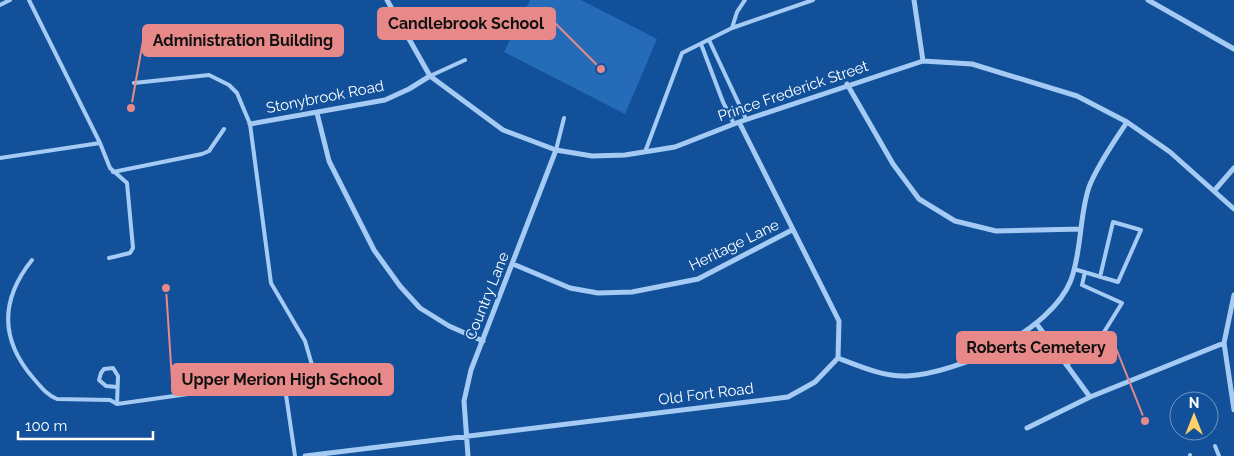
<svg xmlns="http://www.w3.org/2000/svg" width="1234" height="456" viewBox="0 0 1234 456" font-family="Raleway,sans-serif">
  <rect width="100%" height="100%" fill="#12519a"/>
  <path fill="#256bb8" d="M530 0H581L657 39 625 114 504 52Z"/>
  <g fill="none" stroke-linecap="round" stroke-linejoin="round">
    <path stroke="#a5cbf4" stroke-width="4" d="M29 0 100 143 110 168 127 183 133 248 130 253 109 258
      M0 5 10 0
      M732 28 737 12 745 0
      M709 40 746 119
      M701 44 723 102 734 124
      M430 76 465 60
      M556 150 564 118
      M645 152 682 53 732 28 813 0
      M0 158 100 143
      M113 172 202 154 209 151 224 129
      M32 260C0 300 0 340 34 379 42 388 47 395 57 399L110 400 117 404 118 376 113 368 104 369 101 373 99 380 106 386 117 387
      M1074 269 1118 282 1141 230 1113 222 1100 277
      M1066 365 1096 345 1122 303 1082 285 1085 272
      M284 381 295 456
      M117 404 302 378 312 365 305 341 271 283 250 124 237 93 229 85 209 75 134 83
      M1215 446 1219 456
      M1190 455V456"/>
    <path stroke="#a5cbf4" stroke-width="5" d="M387 0 430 76 503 130 556 150 592 156 625 155 675 147 739 122 923 61 972 64 1077 96 1127 122 1170 152 1234 209
      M914 0 923 61
      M1148 0 1234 49
      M847 84 893 164 919 199 955 221 996 231 1081 229
      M317 113 329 161 374 250 400 286 420 308 449 326 483 341
      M250 124 385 100 409 89 430 76
      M1214 191 1234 168
      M513 264 570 288 598 293 632 292 698 279 792 230
      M1234 295 1224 343 1234 410
      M1036 323 1090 397 1224 343
      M838 358C859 366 884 377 907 376 959 373 1051 331 1071 280 1082 250 1079 217 1089 187 1098 164 1114 142 1127 122
      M1027 428 1090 397
      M305 456 788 397 815 382 838 358 839 321 739 122
      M468 456 464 401 471 370 556 150"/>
  </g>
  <g text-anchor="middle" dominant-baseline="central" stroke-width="4" stroke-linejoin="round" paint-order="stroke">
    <g font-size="15" fill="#fff" stroke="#12519a">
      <text transform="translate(793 91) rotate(-19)">Prince Frederick Street</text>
      <text transform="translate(325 97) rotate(-11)">Stonybrook Road</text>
      <text transform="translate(734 245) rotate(-26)">Heritage Lane</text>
      <text transform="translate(487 296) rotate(-68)">Country Lane</text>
      <text transform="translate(706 394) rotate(-7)">Old Fort Road</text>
    </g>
  </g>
  <path fill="none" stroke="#e88989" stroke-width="2" d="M601 69L555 23M131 108L143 41M1145 421L1116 348M166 288L172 380"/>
  <g fill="#e88989" stroke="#12519a" stroke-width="2">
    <circle cx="601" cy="69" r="5"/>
    <circle cx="131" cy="108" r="5"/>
    <circle cx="1145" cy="421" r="5"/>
    <circle cx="166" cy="288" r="5"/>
  </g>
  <g fill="#e88989" stroke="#e88989" stroke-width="2">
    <rect x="378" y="8" width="177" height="31" rx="5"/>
    <rect x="143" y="25" width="200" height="31" rx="5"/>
    <rect x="957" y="332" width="159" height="31" rx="5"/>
    <rect x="172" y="364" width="221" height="31" rx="5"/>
  </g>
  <g font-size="16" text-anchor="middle" font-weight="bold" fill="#111">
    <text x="466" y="29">Candlebrook School</text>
    <text x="243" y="46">Administration Building</text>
    <text x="1036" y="353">Roberts Cemetery</text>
    <text x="282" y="385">Upper Merion High School</text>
  </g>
  <g transform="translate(1194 416)"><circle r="24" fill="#12519a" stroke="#7197c2"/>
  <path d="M0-4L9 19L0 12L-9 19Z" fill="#ffcf68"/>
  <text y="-8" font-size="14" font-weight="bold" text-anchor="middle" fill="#ffffff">N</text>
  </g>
  <path d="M18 431v8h135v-8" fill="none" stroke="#ffffff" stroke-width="2.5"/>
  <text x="25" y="431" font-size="15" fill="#ffffff" stroke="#12519a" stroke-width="4" paint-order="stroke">100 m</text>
</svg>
